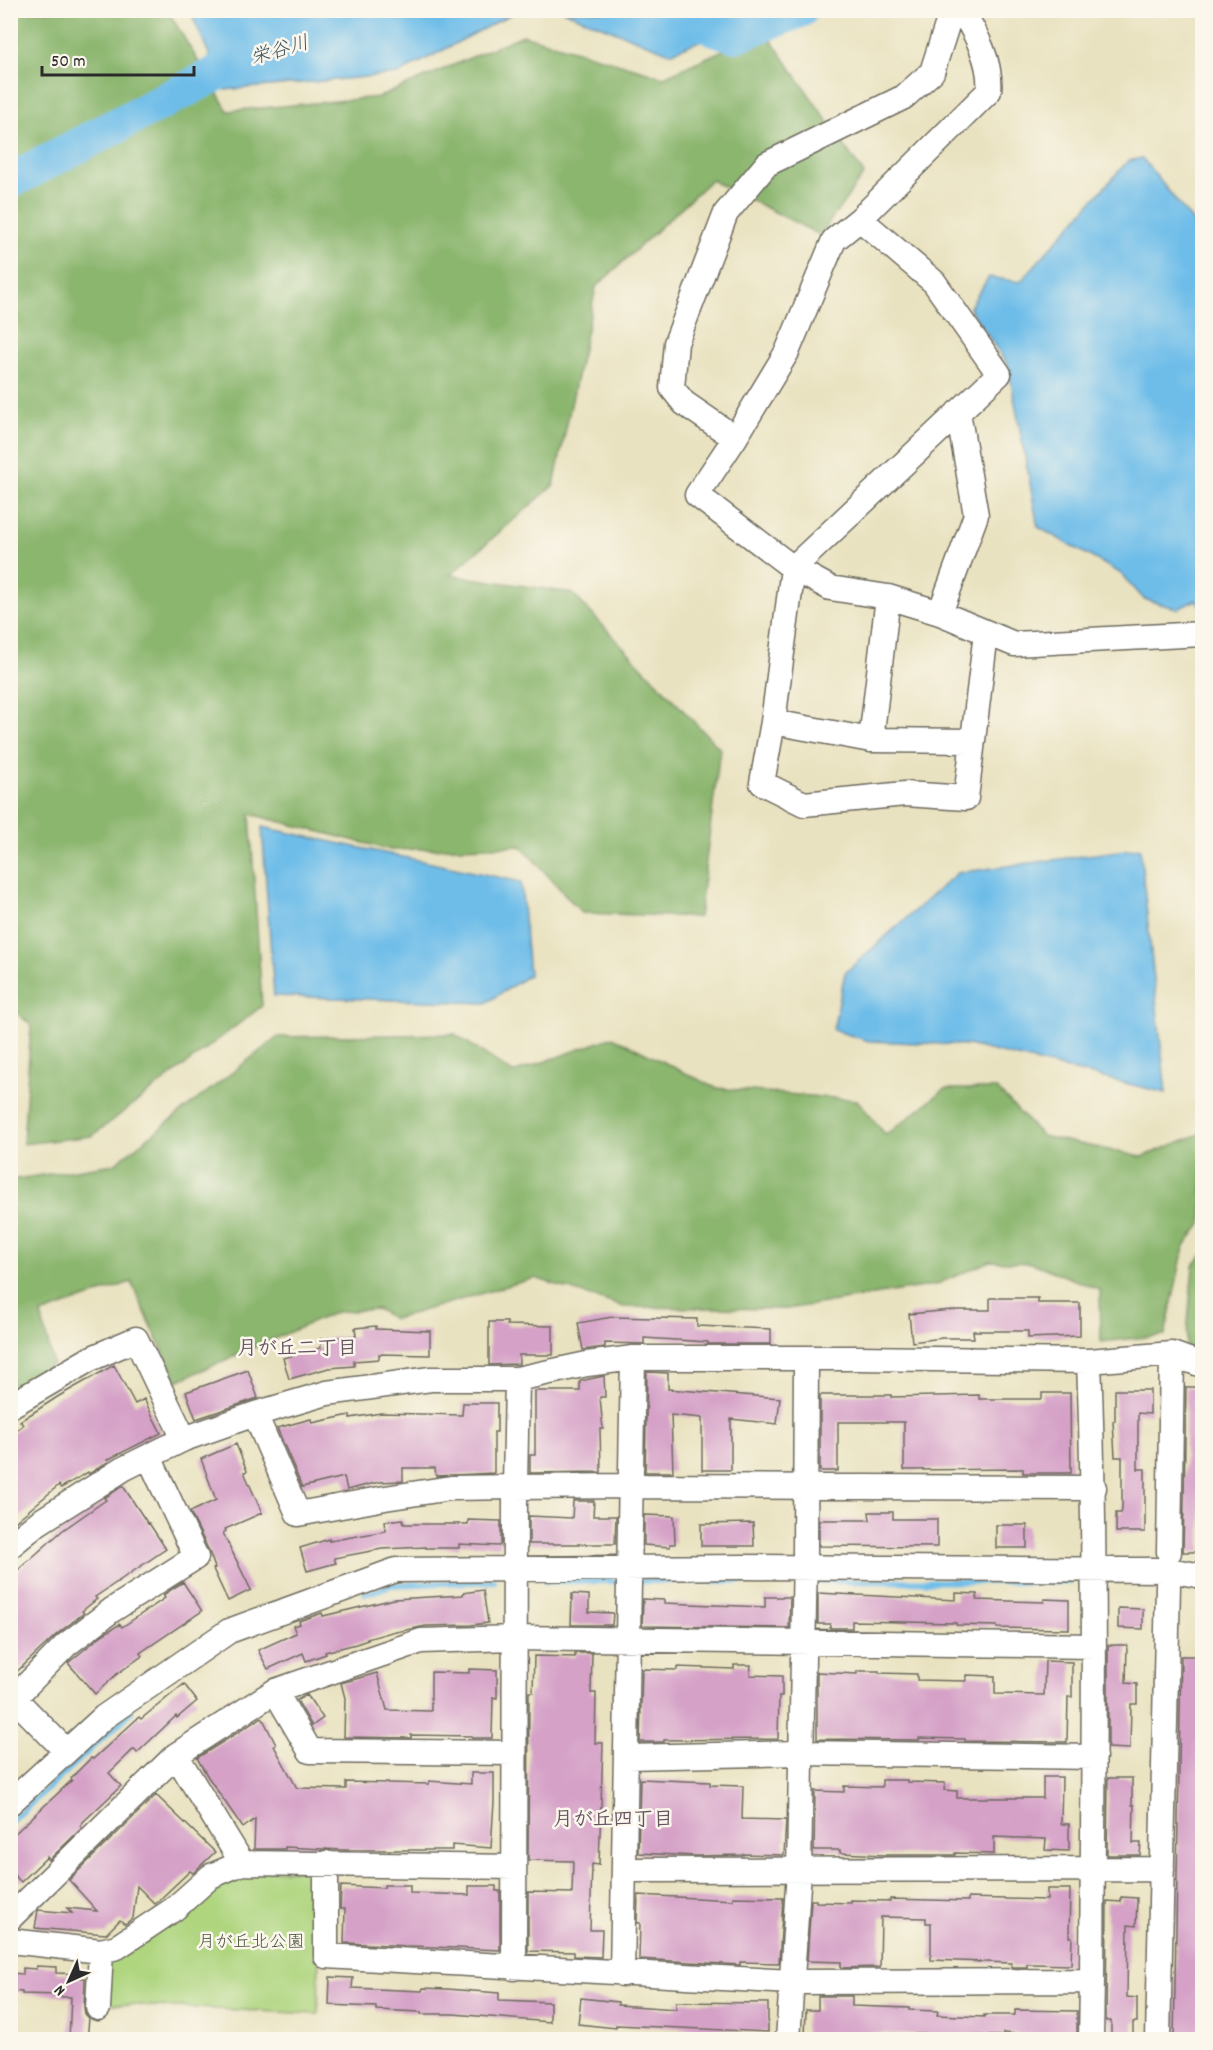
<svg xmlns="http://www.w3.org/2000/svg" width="1213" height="2050" viewBox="0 0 1213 2050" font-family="Dekko,'Klee One',sans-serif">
  <rect width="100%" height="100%" fill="#fbf7ec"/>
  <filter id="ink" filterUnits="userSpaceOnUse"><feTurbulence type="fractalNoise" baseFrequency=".0167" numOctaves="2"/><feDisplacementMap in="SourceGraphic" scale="12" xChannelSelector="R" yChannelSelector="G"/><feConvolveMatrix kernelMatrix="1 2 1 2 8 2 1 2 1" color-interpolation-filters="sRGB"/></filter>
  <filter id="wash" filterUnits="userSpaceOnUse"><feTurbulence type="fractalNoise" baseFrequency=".008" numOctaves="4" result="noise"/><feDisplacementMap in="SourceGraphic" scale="24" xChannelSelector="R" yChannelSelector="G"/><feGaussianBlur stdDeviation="1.35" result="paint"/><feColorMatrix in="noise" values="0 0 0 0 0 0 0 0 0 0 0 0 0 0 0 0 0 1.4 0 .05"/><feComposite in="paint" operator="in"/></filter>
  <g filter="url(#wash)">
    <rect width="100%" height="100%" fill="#e9e2c0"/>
    <path fill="#afd57f" stroke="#6d8055" stroke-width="1.5" d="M307 1870 320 1881 318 2014 96 2003 101 1951 216 1883 245 1871Z"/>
    <path fill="#8bb66e" stroke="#5b704c" stroke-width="1.5" d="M11 11H168L228 111 379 97 523 35 664 77 765 31 864 174 820 235 711 180 596 287 554 485 450 575 572 593 720 749 699 917 582 913 521 846 391 850 250 814 262 1006 92 1136 23 1144 31 1025 11 1008Z
      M455 1034 513 1073 613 1037 716 1088 857 1100 886 1135 945 1089H997L1042 1136 1142 1157 1202 1133V1223L1184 1247 1165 1335 1101 1342 1100 1290 1032 1263 990 1261 935 1285 787 1309 624 1307 535 1278 394 1319 377 1309 336 1312 177 1381 131 1282 41 1314 53 1364 11 1394V1180L114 1164 278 1037Z
      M1202 1255V1353L1186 1346 1193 1266Z"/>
    <path fill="#6ebde9" stroke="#4c748a" stroke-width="1.5" d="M190 11H517L398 74 225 90Z
      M563 11H717L726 30 670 53Z
      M1142 158 1202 233V608L1196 600 1178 609 1144 599 1120 573 1038 527 1008 365 969 308 989 277 1020 282 1128 161Z
      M262 827 521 882 529 975 486 1003 274 996Z
      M1140 848 1166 1093 968 1045 869 1041 833 1030 845 973 957 873Z"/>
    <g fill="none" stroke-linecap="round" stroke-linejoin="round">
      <path stroke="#6ebde9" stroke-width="6" d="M546 1581H623
        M633 1581H800
        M810 1581 1069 1582
        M365 1594 392 1585 494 1581
        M10 1823 131 1712"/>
      <path stroke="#6ebde9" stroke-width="36" d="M664 10 735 35 800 10
        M10 181 229 67 262 57"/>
    </g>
    <g id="blocks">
      <path fill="#d5a1c7" d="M990 1298H1038V1303H1080V1336L1028 1338V1331H973L974 1338H942L912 1342 909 1314 952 1310H990Z
        M612 1317 697 1319V1326L771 1329V1344H708V1342L644 1338V1344L605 1343V1347L583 1350 578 1323Z
        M489 1322H507V1325L553 1326V1355H519V1364L489 1365Z
        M376 1326V1329L430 1331V1355L379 1354V1359L354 1361V1366L329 1368 289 1379 283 1358 321 1348 320 1339 356 1336 355 1328Z
        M114 1365 135 1404 144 1399 161 1433 107 1460 108 1462 89 1474 88 1472 61 1488 59 1485 10 1526V1435L23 1425 20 1421 59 1396Z
        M248 1370 258 1398 196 1419 186 1392Z
        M647 1372 668 1373V1389L780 1398 777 1424 731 1419V1470H702V1418L671 1415 673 1472H645Z
        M604 1376 605 1397H600L603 1429H600L601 1472 530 1473V1455H535V1391H580V1381Z
        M1186 1387H1203L1201 1552H1183Z
        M1115 1390H1150V1414L1138 1413V1469H1145V1532H1116V1513H1121L1122 1510V1457H1115L1113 1421H1115Z
        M1042 1393H1070L1071 1473H1023V1469L904 1470V1422H838V1471H820V1395H891V1397L979 1395V1399H1042Z
        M463 1403H497V1432H494V1473L436 1476 435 1468H403V1481L379 1482 347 1490 344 1477 302 1487 277 1428 311 1419 312 1423 350 1415V1418L381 1413 462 1415Z
        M236 1444 247 1471 244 1472 262 1513 225 1529 226 1531 223 1533 251 1590 228 1601 213 1569 215 1568 209 1551 190 1512 216 1500 201 1459Z
        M123 1486 148 1524 149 1523 166 1549 95 1597 97 1599 82 1611 84 1613 57 1634 10 1678V1577L63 1530 106 1500 104 1498Z
        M573 1501H594L593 1516H616L615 1544H529V1516L572 1518Z
        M869 1512H893V1519H937V1547L819 1546V1520H870Z
        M644 1515 674 1516 675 1544H670V1547L644 1545Z
        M403 1519 404 1524H468V1520L501 1521V1543L499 1546 459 1544V1548H426V1547L382 1549 334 1558 336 1563 307 1571 300 1548 329 1539V1541L386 1531 385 1521Z
        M753 1523 754 1546H701V1524Z
        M996 1525H1027V1548H996Z
        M183 1582 202 1611 140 1653 142 1656 117 1674 95 1694 68 1663 102 1635 120 1624 122 1627 165 1598 163 1595Z
        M483 1590 488 1623 471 1625 426 1626 396 1632 395 1631 367 1639 368 1640 356 1644 325 1652 326 1654 306 1661 303 1653 268 1669 258 1650 296 1633 293 1626 300 1624 299 1621 322 1613 323 1616 394 1599 463 1595V1593Z
        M818 1593 956 1600V1593L977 1594V1600L1044 1602V1599L1069 1600V1629L997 1628V1626L956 1625V1623L852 1621V1628H830V1624H818Z
        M572 1594 589 1595V1612L613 1613 612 1625H571Z
        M765 1597H790L789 1628 642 1626 643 1599 664 1600V1603L765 1607Z
        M1118 1608 1143 1609V1629L1118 1628Z
        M1108 1645H1127L1126 1683 1137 1684V1704H1131L1130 1749 1108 1748Z
        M575 1653H592L591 1693H596L595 1743H603L599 1865 592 1864 590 1930H602L601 1957 574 1956V1952L528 1951V1892L572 1893 573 1861 528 1860 529 1692H533L534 1656 575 1657Z
        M1181 1656H1203V2038L1174 2037Z
        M1045 1661 1072 1662V1697H1068L1067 1742 965 1741V1739L919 1738V1740L817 1739V1672L857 1674V1671H879V1673L917 1674V1680L966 1681V1675L995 1676V1694L1044 1695Z
        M734 1665H751L750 1675 782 1676V1696H779L778 1739 664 1740V1742H640L642 1669 677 1670V1667L734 1669Z
        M469 1669 497 1670V1698L493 1697 492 1738H472V1736L411 1735V1738L344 1737 345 1698 341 1683 377 1673 387 1710 431 1711V1672L469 1673Z
        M184 1684 197 1701 177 1718 176 1716 137 1753 134 1749 109 1773 121 1786 83 1822 80 1826 82 1828 49 1860 47 1857 21 1882 10 1871V1838L72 1780 71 1778 91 1758 93 1759 139 1717 141 1719Z
        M307 1695 323 1718 312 1726 297 1700Z
        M262 1717 276 1745 274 1746 297 1788 346 1789V1782L429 1784V1781L471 1784V1773H494V1802L491 1848 452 1845V1850H343L285 1847V1849H254L255 1819 243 1828 208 1777 197 1758Z
        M1043 1777H1062L1061 1824H1069V1851L1045 1850 1046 1839 994 1837V1854L955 1853V1855H885L840 1853V1850H814L815 1791 844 1792V1786L882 1787V1780H907V1782L945 1783 944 1790 957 1791V1798H1043Z
        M1108 1778H1132V1805H1134L1133 1843H1141L1140 1855H1107Z
        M640 1779 710 1782V1785L743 1786 742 1819 786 1820 784 1855 743 1854V1855L695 1856 638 1853Z
        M156 1795 215 1852 193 1873 190 1871 155 1904 137 1886 133 1918 125 1924 120 1920 106 1934 35 1928 38 1910 72 1913 67 1908 97 1911 69 1880Z
        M384 1885H410V1893L469 1895V1886H496V1891H500V1950L344 1943 345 1909H340L341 1886 384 1888Z
        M1047 1889H1070L1069 1937H1072L1071 1965 1033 1964H1027V1967H1011V1963L931 1960V1923H926V1918L881 1917 880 1967 841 1968V1962L807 1961 811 1900H816V1902L851 1903V1900L890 1901V1899L968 1901V1898L1047 1900Z
        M638 1895 733 1900V1897L783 1898 779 1963 740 1962V1965L639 1959 640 1923H637Z
        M1121 1897 1137 1898 1136 1926 1128 1925 1127 1997 1137 1998V2022H1133V2038L1111 2037V2021H1106L1107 1901 1121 1902Z
        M36 1966 56 1967V1973L79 1974V1978H85L84 2007 85 2014 89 2018 87 2040H69L71 1997H61V1995L22 1994V1992L10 1991V1973L23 1974V1968L36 1969Z
        M330 1977 353 1978 352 1988 422 1991 423 1988 447 1989 499 1993V2000L550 2002V2022L453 2014H421V2012L376 2010V2007L329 2005Z
        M818 1996H852V2006L909 2008V2010L938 2011 937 2015 984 2017V2015H1015V2010L1077 2011V2038L1003 2033V2036L868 2033V2037H805L806 2010H818Z
        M581 1998 618 2002V2005L676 2009V2002L768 2003V2032L616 2025V2028L578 2024Z"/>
    </g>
  </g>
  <g filter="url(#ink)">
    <use href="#blocks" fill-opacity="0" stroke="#6e6b5f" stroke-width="1.5"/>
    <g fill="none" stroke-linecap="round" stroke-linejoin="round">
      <g stroke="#6e6b5f" stroke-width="27">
        <path id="minor" d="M948 10 949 19 932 72 904 97 767 164 726 213 676 343 672 388 684 403 735 438 697 495 793 568 830 588 888 597 940 613 1014 644 1202 634
          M860 219 934 282 999 374 793 568 773 722 762 783 804 804 905 794 966 798 986 633
          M735 438 787 352 834 240 860 219 989 91C992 63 976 34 962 10
          M940 613 976 515 958 412
          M773 722 871 740 973 741
          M871 740 888 597
          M1089 1361 1172 1354 1202 1365
          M517 1379 515 1487 631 1486 1094 1488
          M10 1406 90 1359 136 1339 184 1439
          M255 1414 298 1514 385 1498 451 1488 515 1487 514 1968
          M10 1546 38 1523 123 1469 184 1439 255 1414 327 1393 431 1379H517L587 1364 633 1358H858L1089 1361C1097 1568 1093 1775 1092 1981L792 1982 326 1956V1863
          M1169 1552 1172 1354
          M275 1691 310 1751 514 1753
          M10 1694 66 1751
          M14 1698 66 1645 112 1610 196 1557 149 1457
          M627 1757 800 1753 1094 1757
          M10 1803 104 1717 229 1631 396 1570 742 1567 1169 1570 1202 1576
          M242 1863 514 1867
          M624 1870 1162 1869
          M10 1918 176 1755 275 1691 421 1641 513 1638 1094 1646
          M10 1941 101 1951 117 1947 174 1909 211 1876 242 1863 176 1755
          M622 1974 633 1358
          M98 2008 101 1951
          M788 2040 799 1870 805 1553 806 1358
          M1091 2040 1092 1981
          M1158 2040 1168 1584"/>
      </g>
      <use href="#minor" stroke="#fff" stroke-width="24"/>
    </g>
  </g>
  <g text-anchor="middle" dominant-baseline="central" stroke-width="5" stroke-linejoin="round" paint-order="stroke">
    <g font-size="18" fill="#4c5640" stroke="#fbf7ec">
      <text x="251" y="1943">月が丘北公園</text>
    </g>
    <g font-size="20" font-style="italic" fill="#3f5764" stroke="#fbf7ec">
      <text transform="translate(280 52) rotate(-16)">栄谷川</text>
    </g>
    <g font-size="20" font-weight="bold" fill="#665462" stroke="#fbf7ec">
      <text x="297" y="1350">月が丘二丁目</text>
      <text x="613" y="1821">月が丘四丁目</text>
    </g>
  </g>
  <rect width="1213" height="2050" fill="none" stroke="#fbf7ec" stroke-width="36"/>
  <g transform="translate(69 1981) rotate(225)" stroke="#fbf7ec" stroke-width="4.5" paint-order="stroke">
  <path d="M0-4.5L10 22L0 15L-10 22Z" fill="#2b2b2b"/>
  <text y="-9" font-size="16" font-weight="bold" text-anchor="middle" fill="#2b2b2b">N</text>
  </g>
  <path d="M42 66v9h152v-9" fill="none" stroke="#2b2b2b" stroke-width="3"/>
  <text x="51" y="66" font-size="18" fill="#2b2b2b" stroke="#fbf7ec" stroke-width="4.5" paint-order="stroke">50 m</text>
</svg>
